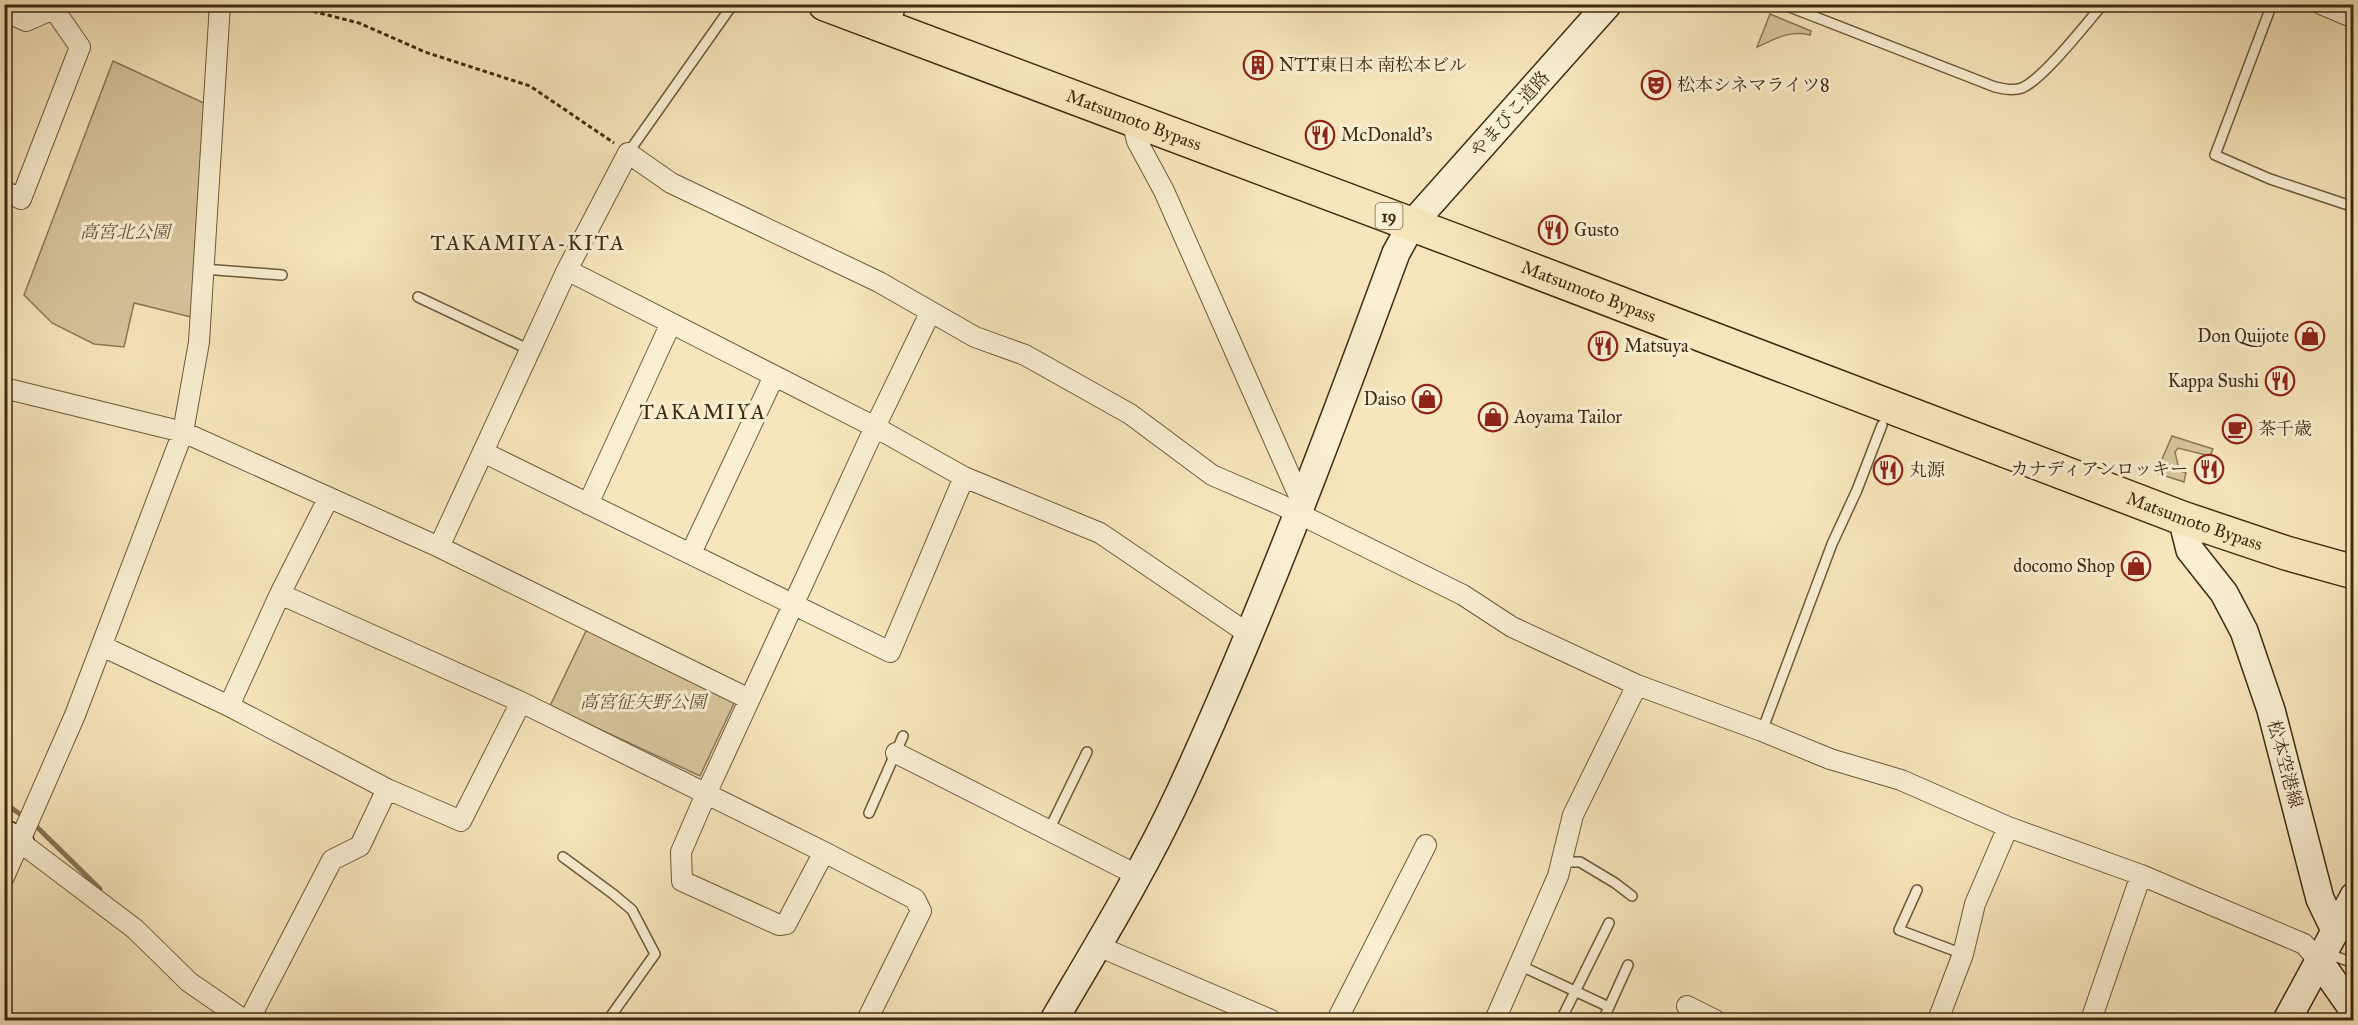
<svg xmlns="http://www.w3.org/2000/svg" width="2358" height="1025" viewBox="0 0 2358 1025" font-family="'IM FELL Great Primer','Noto Serif JP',serif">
  <rect width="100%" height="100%" fill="#f7e6bb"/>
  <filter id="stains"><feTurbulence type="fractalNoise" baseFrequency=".00333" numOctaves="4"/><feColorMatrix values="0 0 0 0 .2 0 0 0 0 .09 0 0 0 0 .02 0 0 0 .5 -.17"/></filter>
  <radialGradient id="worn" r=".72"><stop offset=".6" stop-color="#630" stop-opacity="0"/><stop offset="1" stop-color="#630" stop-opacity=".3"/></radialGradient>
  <path fill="#d8c69e" stroke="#8c7858" stroke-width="1.5" d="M1770 14 1811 31 1810 35C1789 30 1775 39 1757 47Z
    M113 61 206 104 191 317 134 303 124 347 94 344 52 323 24 295Z
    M2172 436 2213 449 2210 456 2178 448 2175 452 2179 470 2186 473 2184 482 2156 473Z
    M587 629 736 699 700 776 550 706Z"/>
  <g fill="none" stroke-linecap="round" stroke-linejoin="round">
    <path stroke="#887555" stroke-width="5" d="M4 803 23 816
      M37 827 100 889"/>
    <g stroke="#6d5a3c" stroke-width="12">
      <path id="lane" d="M1782 4 1995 87C2004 89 2013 91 2022 88 2043 79 2086 24 2103 4
        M2272 4 2215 155 2270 179 2354 207
        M628 153 733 4
        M203 269 282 275
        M418 297 530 350
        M1762 731 1832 544 1857 490 1882 425
        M869 813 903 736
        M1048 832 1087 752
        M563 857 613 894 632 910 655 954 608 1020
        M1560 862H1580L1615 883 1632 896
        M1917 890 1899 930 1963 954
        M2325 953 2354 963
        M1519 965 1609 1007 1628 965
        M1561 1020 1609 923
        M1603 1020 1609 1007"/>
    </g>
    <g stroke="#6d5a3c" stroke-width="22">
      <path id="street" d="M2321 4 2354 18
        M4 11 26 21 49 11 58 4
        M1132 121 1137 141 1164 191 1303 505
        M4 191 21 199 80 47 53 8
        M567 270 875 427 964 477 1100 533 1250 635
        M4 388 183 432 439 547 749 699
        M483 452 890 652 964 477
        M588 504 671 323
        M439 547 567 270 628 153 671 183 879 282 975 337 1025 355 1130 414 1212 475 1279 504 1463 595 1512 627 1637 685 1762 731 1830 759 1901 780 2008 827 2141 875 2304 944 2319 961
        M691 553 774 376
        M280 594 328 499
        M102 646 229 706 387 789 461 821 521 702
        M229 706 280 594 521 702 824 852 915 899 921 911 867 1020
        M896 753 1137 875
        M20 842 135 929 189 982 244 1020
        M824 852 786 924 779 925 682 881 681 852 706 794 875 427 930 313
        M4 877 75 715 183 432 199 342 220 4
        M1098 946 1271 1020
        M1687 1006 1715 1020
        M249 1020 332 860 360 846 387 789
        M1337 1020 1426 845
        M1495 1020 1558 876 1573 815 1637 685
        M1938 1020 1963 954 1975 904 2008 827
        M2091 1020 2141 875"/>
    </g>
    <g stroke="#3f2b12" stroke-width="30">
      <path id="secondary" d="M885 27 892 4
        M2182 518 2190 550 2224 593 2244 631 2271 710 2320 899 2335 930
        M4 833 20 842
        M2354 896 2319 961 2354 1011
        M1054 1020C1098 945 1144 870 1181 790 1262 614 1329 435 1396 253L1412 224 1608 4
        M2287 1020 2319 961"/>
    </g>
    <g stroke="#3f2b12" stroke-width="36">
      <g id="highway">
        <path id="s1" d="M825 4 1456 241 2182 518 2286 553 2354 572"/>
      </g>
    </g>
    <path stroke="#3f2b12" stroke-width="3" stroke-dasharray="4.5 3" stroke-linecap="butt" d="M284 4 359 23 425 52 530 86 614 143"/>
    <use href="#lane" stroke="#faefd3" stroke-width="9"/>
    <use href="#street" stroke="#faefd3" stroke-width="20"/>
    <use href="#secondary" stroke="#faefd3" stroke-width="27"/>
    <use href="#highway" stroke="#f7e6bb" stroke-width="33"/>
  </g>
  <defs>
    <g id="building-ring" transform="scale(1.5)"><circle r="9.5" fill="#faefd3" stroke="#8f2418" stroke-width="1.5"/><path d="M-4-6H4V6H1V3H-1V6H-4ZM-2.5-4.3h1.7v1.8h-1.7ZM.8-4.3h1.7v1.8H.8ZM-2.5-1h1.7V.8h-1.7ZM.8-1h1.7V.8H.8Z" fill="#8f2418"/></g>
    <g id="theatre-ring" transform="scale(1.5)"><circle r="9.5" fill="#faefd3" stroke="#8f2418" stroke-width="1.5"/><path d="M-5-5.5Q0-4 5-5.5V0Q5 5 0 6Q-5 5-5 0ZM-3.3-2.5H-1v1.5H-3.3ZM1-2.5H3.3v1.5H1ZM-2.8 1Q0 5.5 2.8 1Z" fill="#8f2418"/></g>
    <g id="restaurant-ring" transform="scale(1.5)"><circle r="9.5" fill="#faefd3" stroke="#8f2418" stroke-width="1.5"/><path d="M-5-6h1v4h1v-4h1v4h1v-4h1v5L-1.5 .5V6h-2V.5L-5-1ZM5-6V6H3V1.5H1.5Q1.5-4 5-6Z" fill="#8f2418"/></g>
    <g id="shop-ring" transform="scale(1.5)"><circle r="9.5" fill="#faefd3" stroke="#8f2418" stroke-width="1.5"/><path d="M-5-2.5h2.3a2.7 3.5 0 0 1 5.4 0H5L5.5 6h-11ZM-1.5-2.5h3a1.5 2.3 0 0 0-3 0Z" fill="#8f2418"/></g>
    <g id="cafe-ring" transform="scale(1.5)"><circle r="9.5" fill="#faefd3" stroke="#8f2418" stroke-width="1.5"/><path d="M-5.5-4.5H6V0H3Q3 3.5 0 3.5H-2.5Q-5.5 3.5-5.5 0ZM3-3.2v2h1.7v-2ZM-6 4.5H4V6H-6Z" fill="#8f2418"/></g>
  </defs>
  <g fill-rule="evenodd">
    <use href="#building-ring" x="1258" y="65"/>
    <use href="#theatre-ring" x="1656" y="85"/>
    <use href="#restaurant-ring" x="1320" y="135"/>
    <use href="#restaurant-ring" x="1553" y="230"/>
    <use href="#shop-ring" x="2310" y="336"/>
    <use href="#restaurant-ring" x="1603" y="346"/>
    <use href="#restaurant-ring" x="2280" y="381"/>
    <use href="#shop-ring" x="1427" y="399"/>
    <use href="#shop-ring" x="1493" y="417"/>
    <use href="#cafe-ring" x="2237" y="429"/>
    <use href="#restaurant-ring" x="2209" y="469"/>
    <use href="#restaurant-ring" x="1888" y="470"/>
    <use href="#shop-ring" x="2136" y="566"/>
  </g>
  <g text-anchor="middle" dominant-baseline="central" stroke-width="6" stroke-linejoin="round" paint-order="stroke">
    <rect fill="#faefd3" stroke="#77664c" stroke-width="1.5" x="1375.5" y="203" width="27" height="26" rx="4.5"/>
    <g font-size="16" font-weight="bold" fill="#3f2b12">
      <text x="1389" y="216">19</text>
    </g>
    <g font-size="18" fill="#3f2b12" stroke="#faefd3" text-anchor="start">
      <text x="1279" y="65">NTT東日本 南松本ビル</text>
      <text x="1677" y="85">松本シネマライツ8</text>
      <text x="1341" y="135">McDonald's</text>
      <text x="1574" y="230">Gusto</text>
      <text x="2289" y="336" text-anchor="end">Don Quijote</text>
      <text x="1624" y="346">Matsuya</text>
      <text x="2259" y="381" text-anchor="end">Kappa Sushi</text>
      <text x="1406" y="399" text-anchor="end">Daiso</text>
      <text x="1514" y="417">Aoyama Tailor</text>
      <text x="2258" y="429">茶千歳</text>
      <text x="2188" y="469" text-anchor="end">カナディアンロッキー</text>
      <text x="1909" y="470">丸源</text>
      <text x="2115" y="566" text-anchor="end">docomo Shop</text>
    </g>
    <g font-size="18" fill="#3f2b12" stroke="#faefd3">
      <text transform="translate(1510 114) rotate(-48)">やまびこ道路</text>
      <text stroke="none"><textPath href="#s1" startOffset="330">Matsumoto Bypass</textPath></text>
      <text stroke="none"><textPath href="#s1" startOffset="816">Matsumoto Bypass</textPath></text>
      <text stroke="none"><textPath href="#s1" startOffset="1464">Matsumoto Bypass</textPath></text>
      <text transform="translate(2285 764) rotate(75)">松本空港線</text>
    </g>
    <g font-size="18" font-style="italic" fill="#655235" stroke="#faefd3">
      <text x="125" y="232">高宮北公園</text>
      <text x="643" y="702">高宮征矢野公園</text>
    </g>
    <g font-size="21" letter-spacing="1.5" fill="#3f2b12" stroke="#faefd3">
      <text x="528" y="243">TAKAMIYA-KITA</text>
      <text x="703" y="412">TAKAMIYA</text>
    </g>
  </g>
  <rect width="2358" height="1025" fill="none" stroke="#f7e6bb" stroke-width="24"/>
  <rect x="6" y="6" width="2346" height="1013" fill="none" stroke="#3f2b12" stroke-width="3"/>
  <rect x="12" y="12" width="2334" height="1001" fill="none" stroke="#3f2b12" stroke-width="1.5"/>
  <rect width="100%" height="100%" filter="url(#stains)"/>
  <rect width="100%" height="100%" fill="url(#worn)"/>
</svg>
